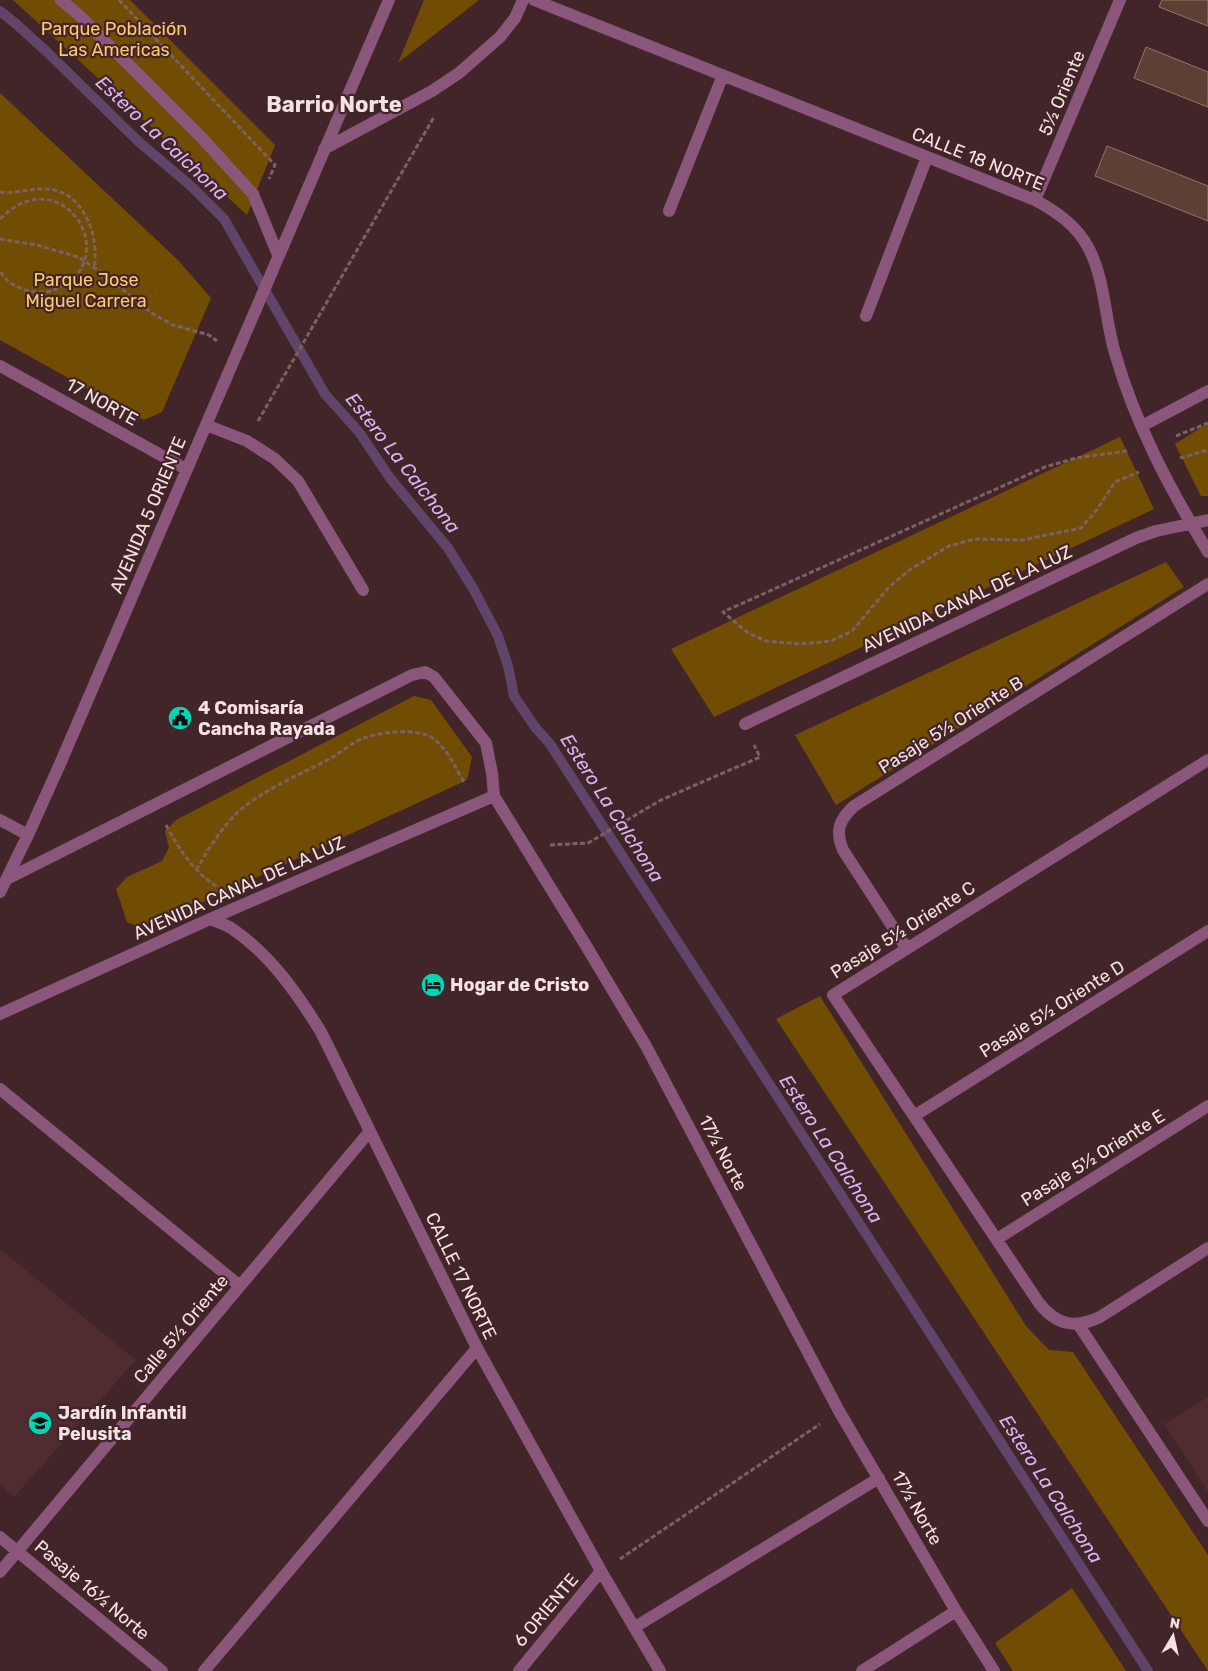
<svg xmlns="http://www.w3.org/2000/svg" width="1208" height="1671" viewBox="0 0 1208 1671" font-family="Rubik,sans-serif">
  <rect width="100%" height="100%" fill="#422528"/>
  <path fill="#502b2f" d="M0 1249 136 1360 14 1497 0 1485Z
    M1208 1397V1492L1164 1424Z"/>
  <path fill="#704d03" d="M13 0H130L275 145 247 215Z
    M424 0H479L398 63Z
    M0 93 178 260 211 298 162 412 144 420 0 340Z
    M1208 423V496H1201L1175 444Z
    M1120 437 1154 509 714 717 671 649Z
    M1166 562 1184 587 836 805 795 735Z
    M414 696 431 700 472 757 467 780 145 929 127 922 116 889 127 877 162 861 169 848 165 831 176 820Z
    M820 996 1026 1326 1049 1350 1073 1352 1208 1555V1671L776 1019Z
    M1072 1588 1126 1671H1013L995 1643Z"/>
  <g fill="none" stroke-linecap="round" stroke-linejoin="round">
    <path stroke="#604469" stroke-width="10" d="M0 11 15 23 46 51 139 142 191 186 224 219 325 394 359 432 390 478 448 548 474 590 498 636 508 666 514 696 535 727 550 744 1148 1671"/>
  </g>
  <path fill="#5d4033" stroke="#957668" d="M1162 0H1208V26L1159 7Z
    M1146 47 1208 72V107L1134 78Z
    M1107 146 1208 186V221L1095 176Z"/>
  <g fill="none" stroke-linecap="round" stroke-linejoin="round">
    <path stroke="#7b6164" stroke-width="3" stroke-dasharray="5 2.5" stroke-linecap="butt" d="M119 0 275 165 269 179
      M0 192C15 194 31 188 46 189 83 190 100 236 94 267
      M0 219C58 160 119 248 67 283 58 289 49 293 38 292 23 291 8 285 0 271
      M0 239 37 245 78 257 101 272 153 314 173 325 209 335 217 341
      M258 421 434 117
      M1176 436 1208 423
      M1127 451 1076 458 1045 467 723 612 748 633 766 641 800 644 831 641 852 631 889 587 911 569 949 546 975 539 1022 540 1081 528 1096 511 1115 482 1139 472
      M1180 458 1208 450
      M166 825C180 851 195 874 221 889
      M550 845 588 843 661 800 760 757 754 745
      M196 870C207 852 218 833 233 817 255 793 302 774 331 758 341 752 353 742 364 738 381 732 414 728 431 737 447 747 456 769 465 784
      M620 1559 820 1424"/>
    <path stroke="#8a577a" stroke-width="12" d="M61 0 80 16 202 138 253 194 278 255
      M534 0 1035 200C1057 212 1076 225 1088 247 1105 278 1105 320 1115 353 1135 424 1170 489 1208 552
      M324 149 432 91 459 73 500 37 515 18 523 0
      M1035 200 1120 0
      M669 211 723 75
      M866 316 927 157
      M0 366 186 469
      M206 425 247 441 275 459 298 481 363 590
      M1142 426 1208 391
      M745 724 1136 538 1156 531 1208 520
      M1208 760 833 995 1039 1303C1056 1325 1075 1329 1100 1317L1208 1248
      M0 820 28 835
      M7 879 412 675 425 672 434 677 486 743 492 773 494 796 585 944 646 1046 839 1411 956 1611 994 1671
      M0 892 28 835 60 764 389 0
      M210 919C217 922 225 924 231 928 270 954 297 993 321 1032L477 1348 601 1571 660 1671
      M907 949 843 850C835 831 839 820 854 806L1208 584
      M0 1014 210 919 494 796
      M0 1089 240 1286
      M914 1116 1208 931
      M997 1239 1208 1106
      M1078 1324 1208 1521
      M0 1537 162 1671
      M0 1572 370 1131
      M635 1627 879 1478
      M204 1671 477 1348
      M519 1671 601 1571
      M862 1671 956 1611"/>
  </g>
  <defs>
    <g id="civic-disc" transform="scale(1.25)"><circle r="9.5" fill="#03d5b6" stroke="#422528"/><path d="M-.6-6.5H3V-4.5H.6V-3L4-1V1h2V6H-6V1h2V-1L-.6-3ZM-1.2 2.5V6h2.4V2.5Z" fill="#111"/></g>
    <g id="hotel-disc" transform="scale(1.25)"><circle r="9.5" fill="#03d5b6" stroke="#422528"/><path d="M-6-4.5h1.5V1H6V5H4.5V3h-9V5H-6ZM-4 0a1.8 1.8 0 1 1 3.6 0ZM.5 0V-2.5h3Q6-2.5 6 0Z" fill="#111"/></g>
    <g id="school-disc" transform="scale(1.25)"><circle r="9.5" fill="#03d5b6" stroke="#422528"/><path d="M0-5L7-2L0 1L-7-2ZM-4 1L0 2.5L4 1V4Q0 6-4 4Z" fill="#111"/></g>
  </defs>
  <g fill-rule="evenodd">
    <use href="#civic-disc" x="180" y="718"/>
    <use href="#hotel-disc" x="433" y="985"/>
    <use href="#school-disc" x="40" y="1423"/>
  </g>
  <g text-anchor="middle" dominant-baseline="central" stroke-width="4.5" stroke-linejoin="round" paint-order="stroke">
    <g font-size="18" fill="#ffc972" stroke="#422528">
      <text x="114" y="29">Parque Población<tspan x="114" dy="21">Las Americas</tspan></text>
      <text x="86" y="280">Parque Jose<tspan x="86" dy="21">Miguel Carrera</tspan></text>
    </g>
    <g font-size="18" fill="#f5e1e2" stroke="#422528">
      <text transform="translate(1062 93) rotate(-67)">5½ Oriente</text>
      <text transform="translate(978 159) rotate(22)">CALLE 18 NORTE</text>
      <text transform="translate(102 402) rotate(29)">17 NORTE</text>
      <text transform="translate(148 515) rotate(-67)">AVENIDA 5 ORIENTE</text>
      <text transform="translate(967 599) rotate(-25)">AVENIDA CANAL DE LA LUZ</text>
      <text transform="translate(951 725) rotate(-32)">Pasaje 5½ Oriente B</text>
      <text transform="translate(239 888) rotate(-24)">AVENIDA CANAL DE LA LUZ</text>
      <text transform="translate(903 930) rotate(-32)">Pasaje 5½ Oriente C</text>
      <text transform="translate(1052 1009) rotate(-32)">Pasaje 5½ Oriente D</text>
      <text transform="translate(723 1153) rotate(62)">17½ Norte</text>
      <text transform="translate(1093 1158) rotate(-32)">Pasaje 5½ Oriente E</text>
      <text transform="translate(461 1276) rotate(64)">CALLE 17 NORTE</text>
      <text transform="translate(181 1329) rotate(-50)">Calle 5½ Oriente</text>
      <text transform="translate(917 1508) rotate(60)">17½ Norte</text>
      <text transform="translate(92 1590) rotate(40)">Pasaje 16½ Norte</text>
      <text transform="translate(546 1610) rotate(-50)">6 ORIENTE</text>
    </g>
    <g font-size="18" font-weight="bold" fill="#f5e1e2" stroke="#422528" text-anchor="start">
      <text x="198" y="708">4 Comisaría<tspan x="198" dy="21">Cancha Rayada</tspan></text>
      <text x="450" y="985">Hogar de Cristo</text>
      <text x="58" y="1413">Jardín Infantil<tspan x="58" dy="21">Pelusita</tspan></text>
    </g>
    <g font-size="19" font-style="italic" fill="#d5b6f4" stroke="#422528">
      <text transform="translate(162 138) rotate(43)">Estero La Calchona</text>
      <text transform="translate(403 463) rotate(52)">Estero La Calchona</text>
      <text transform="translate(612 808) rotate(57)">Estero La Calchona</text>
      <text transform="translate(831 1149) rotate(57)">Estero La Calchona</text>
      <text transform="translate(1051 1489) rotate(57)">Estero La Calchona</text>
    </g>
    <g font-size="22" font-weight="bold" fill="#f5e1e2" stroke="#422528">
      <text x="334" y="104">Barrio Norte</text>
    </g>
  </g>
  <g transform="translate(1173 1636) rotate(9)" stroke="#422528" stroke-width="4" paint-order="stroke">
  <path d="M0-4L9 19L0 12L-9 19Z" fill="#f5e1e2"/>
  <text y="-8" font-size="14" font-weight="bold" text-anchor="middle" fill="#f5e1e2">N</text>
  </g>
</svg>
